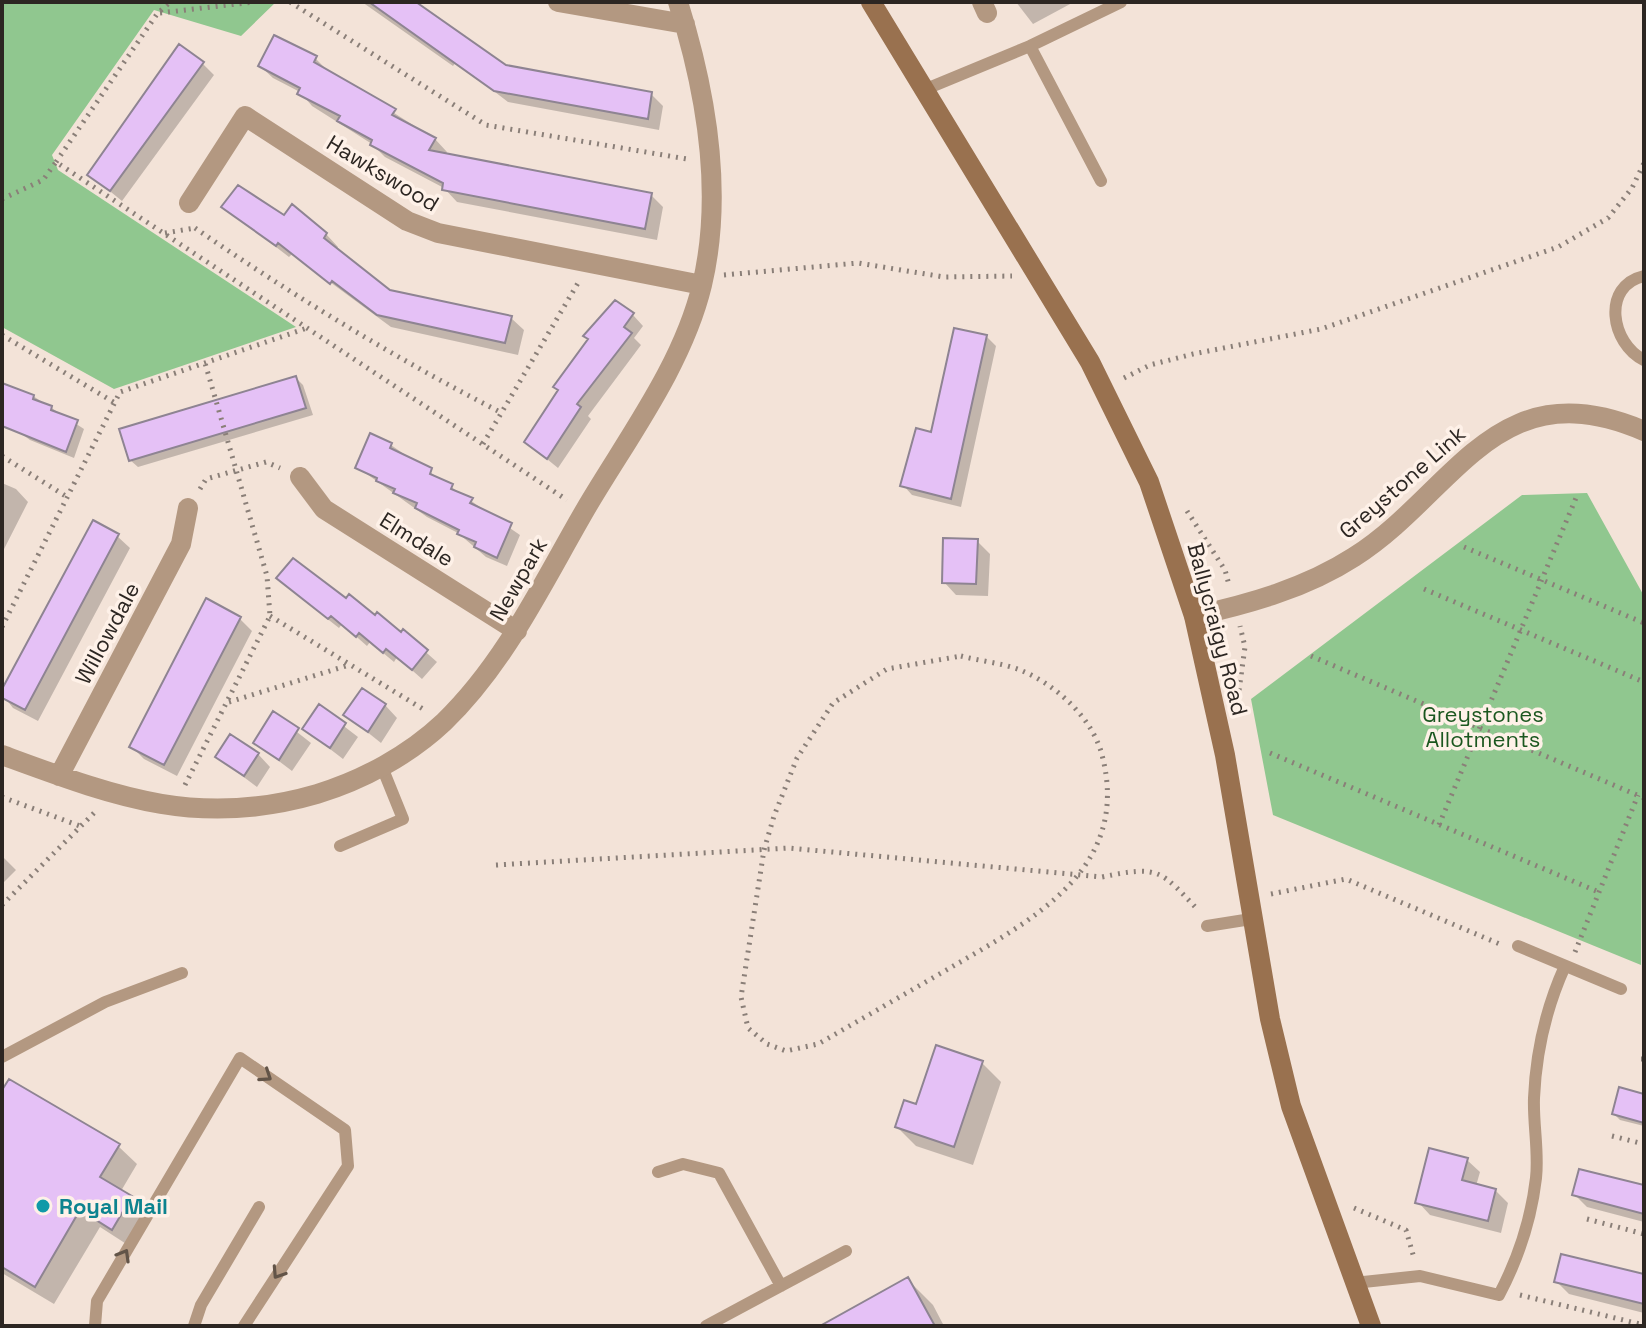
<svg xmlns="http://www.w3.org/2000/svg" width="1646" height="1328" viewBox="0 0 1646 1328" font-family="'Space Grotesk',sans-serif">
  <rect width="100%" height="100%" fill="#f3e3d8"/>
  <path fill="#90c78f" d="M2 2H276L241 36 154 10 52 155 58 170 296 327 114 389 2 327Z
    M1587 493 1644 596 1641 965 1273 815 1251 699 1522 495Z"/>
  <path fill="#0003" d="M362 2H413L505 67 651 94 663 106 659 130 508 102 456 62 453 66Z
    M1016 2H1072V3L1033 24Z
    M315 58 328 71 435 139 447 152 445 155 651 195 663 207 657 240 457 202 444 188 385 157 372 144 312 106 300 92 273 78 260 66Z
    M202 63 214 75 122 201 90 175Z
    M224 207 284 218 326 234 338 247 336 250 389 291 511 318 524 330 518 355 391 327 292 254 289 257Z
    M633 315 643 326 634 338 641 345 588 416 591 419 558 468 526 442Z
    M986 336 996 346 961 507 912 495 903 485Z
    M296 378 303 385 313 415 138 467 130 460Z
    M2 383 33 396 84 429 74 458 30 440 2 420Z
    M391 445 520 535 507 566 486 557 458 533 427 517 357 467Z
    M2 483 16 489 28 502 2 553Z
    M117 536 130 548 38 721 13 708 2 694Z
    M977 541 990 554 988 596 956 595 944 582Z
    M288 588 347 600 401 635 403 632 437 662 422 679 397 657 394 662 370 642 367 646 342 624 339 628Z
    M240 619 252 631 177 776 144 759 131 746Z
    M385 705 397 718 381 743 346 715Z
    M319 707 358 737 343 759 304 729Z
    M274 714 311 743 292 771 255 743Z
    M258 754 270 767 257 787 217 757Z
    M2 856 16 870 2 884Z
    M982 1063 1001 1082 973 1165 916 1146 897 1127 918 1107Z
    M2 1094 118 1146 137 1164 121 1191 150 1216 131 1247 100 1227 54 1304 2 1273Z
    M1644 1096V1126L1620 1120 1614 1114Z
    M1467 1160 1480 1172 1476 1186 1495 1190 1508 1203 1501 1233 1430 1215 1418 1202Z
    M1644 1187V1222L1587 1207 1575 1195Z
    M1644 1277V1313L1569 1294 1556 1281Z
    M907 1279 933 1305 944 1326H824Z"/>
  <path fill="#e5c1f6" stroke="#8e8492" stroke-width="2" d="M369 2H416L506 65 652 92 648 119 494 91Z
    M274 35 317 56 314 62 396 109 392 115 436 138 429 150 652 193 645 229 442 190 443 183 370 145 372 140 337 121 340 116 297 94 300 88 258 66Z
    M179 44 204 62 110 191 87 175Z
    M238 185 284 215 292 204 327 233 324 238 390 290 512 316 505 343 377 315 332 281 330 284 278 243 276 246 221 207Z
    M615 300 634 313 624 327 632 333 577 404 581 407 547 459 524 442 558 390 553 387 588 339 583 336Z
    M954 328 987 335 951 499 900 486 916 428 931 432Z
    M296 376 306 408 129 461 119 429Z
    M2 383 34 395 33 399 52 406 51 410 78 420 66 452 2 426Z
    M370 433 392 443 390 448 432 468 430 474 453 484 451 489 473 498 470 503 512 523 497 558 474 547 476 542 457 534 459 530 415 508 417 503 393 493 395 489 376 481 377 478 355 468Z
    M93 520 119 534 25 710 2 698V689Z
    M943 538 978 539 976 584 942 583Z
    M293 558 346 598 349 594 375 615 377 612 401 632 403 629 428 650 412 670 386 649 383 653 359 633 356 637 331 616 328 619 276 578Z
    M206 598 241 617 164 765 129 747Z
    M362 688 386 704 368 732 343 715Z
    M319 704 346 723 330 748 302 729Z
    M273 711 299 728 279 760 253 743Z
    M230 734 259 753 244 776 215 757Z
    M936 1045 983 1061 954 1147 895 1127 904 1100 916 1104Z
    M9 1079 120 1144 100 1177 132 1196 112 1230 80 1210 35 1287 2 1267V1090Z
    M1619 1087 1644 1094V1123L1612 1114Z
    M1429 1148 1468 1158 1462 1180 1496 1189 1488 1221 1415 1203Z
    M1579 1169 1644 1185V1214L1572 1195Z
    M1561 1254 1644 1274V1304L1554 1282Z
    M908 1277 935 1326H820Z"/>
  <g fill="none" stroke-linecap="round" stroke-linejoin="round">
    <path stroke="#8a7f78" stroke-width="5" stroke-dasharray="2 6" stroke-linecap="butt" d="M290 2 486 125 687 159
      M160 13 254 2
      M56 162 157 14 170 2
      M2 199 43 180 56 162 567 500
      M195 228C292 295 395 358 500 412
      M165 233 195 228
      M724 275 858 263 944 277 1012 276
      M2 335 115 403
      M1124 378 1150 365 1193 354 1321 329 1558 247 1608 218 1632 188 1644 163
      M483 444 578 283
      M2 456 67 497
      M200 489 206 479 266 462 280 468
      M1187 511 1225 570 1229 585
      M1464 547 1644 623
      M1424 589 1644 682
      M270 616 423 709
      M2 627 120 392 307 328
      M961 656C980 661 1002 663 1020 670 1056 684 1093 719 1102 755 1132 869 1032 920 950 968 906 993 862 1019 818 1044L786 1051 767 1044 748 1028 741 997 764 850 774 816 797 758 833 703 887 669Z
      M1311 656 1644 798
      M1238 698 1245 647 1240 626
      M229 702 349 665
      M1270 753 1601 893
      M185 785 270 616 267 576 205 363
      M2 797 80 826
      M1439 825 1576 498
      M496 865 789 848 1102 877C1160 865 1160 870 1199 911
      M1271 894 1346 879 1502 945
      M2 905 97 810
      M1575 952 1638 795
      M1641 1059H1644
      M1612 1136 1644 1144
      M1354 1208 1406 1230 1414 1258
      M1587 1219 1644 1234
      M1520 1295 1644 1325"/>
    <path stroke="#b39881" stroke-width="12" d="M1030 46 1101 181
      M926 89 1030 46 1121 2
      M1644 276C1601 286 1611 344 1644 360
      M340 846 403 819 382 767
      M1207 926 1251 919
      M1518 946 1621 989
      M2 1057 105 1002 182 973
      M658 1172 683 1164 719 1173 781 1286
      M1354 1283 1420 1276 1499 1295C1519 1257 1531 1221 1536 1178 1539 1152 1533 1124 1534 1098 1536 1051 1546 1008 1565 966
      M95 1326 97 1301 240 1058 345 1130 348 1166 244 1326
      M194 1326 201 1305 259 1207
      M706 1326 846 1251"/>
    <path stroke="#b39881" stroke-width="20" d="M558 2 685 24
      M982 2 987 13
      M189 203 245 116 407 221 438 233 702 285
      M300 477 324 509 517 631
      M1194 616C1249 604 1306 588 1354 557 1455 493 1496 367 1644 431
      M2 755C114 796 197 829 317 794 363 780 409 755 444 722 507 661 544 580 588 505 629 436 683 364 702 285 724 192 706 91 678 2
      M59 776 181 544 188 508"/>
    <path stroke="#99714f" stroke-width="20" d="M871 2 1090 362 1149 482 1194 616 1225 755 1270 1019 1291 1106 1371 1326"/>
  </g>
  <defs><path id="oneway-chevron" d="M-2-3.5L2.5 0L-2 3.5" fill="none" stroke-width="1.6" stroke-linecap="round" stroke-linejoin="round" transform="scale(2)"/></defs>
  <g stroke="#625448">
    <use href="#oneway-chevron" transform="translate(266 1076) rotate(34)"/>
    <use href="#oneway-chevron" transform="translate(124 1255) rotate(-60)"/>
    <use href="#oneway-chevron" transform="translate(278 1273) rotate(123)"/>
  </g>
  <circle fill="#0f9aa8" stroke="#fef1e8" stroke-width="3" cx="43" cy="1206" r="8"/>
  <g text-anchor="middle" dominant-baseline="central" stroke-width="7" stroke-linejoin="round" paint-order="stroke">
    <g font-size="22" fill="#2c2622" stroke="#fef1e8">
      <text transform="translate(383 173) rotate(31)">Hawkswood</text>
      <text transform="translate(1402 482) rotate(-41)">Greystone Link</text>
      <text transform="translate(417 539) rotate(32)">Elmdale</text>
      <text transform="translate(518 579) rotate(-60)">Newpark</text>
      <text transform="translate(1218 629) rotate(75)">Ballycraigy Road</text>
      <text transform="translate(107 633) rotate(-62)">Willowdale</text>
    </g>
    <g font-size="22" fill="#1b571f" stroke="#fef1e8">
      <text x="1483" y="714">Greystones<tspan x="1483" dy="25">Allotments</tspan></text>
    </g>
    <g font-size="22" font-weight="bold" fill="#0d838f" stroke="#fef1e8" text-anchor="start">
      <text x="59" y="1206">Royal Mail</text>
    </g>
  </g>
  <rect width="1646" height="1328" fill="none" stroke="#2c2622" stroke-width="8"/>
</svg>
